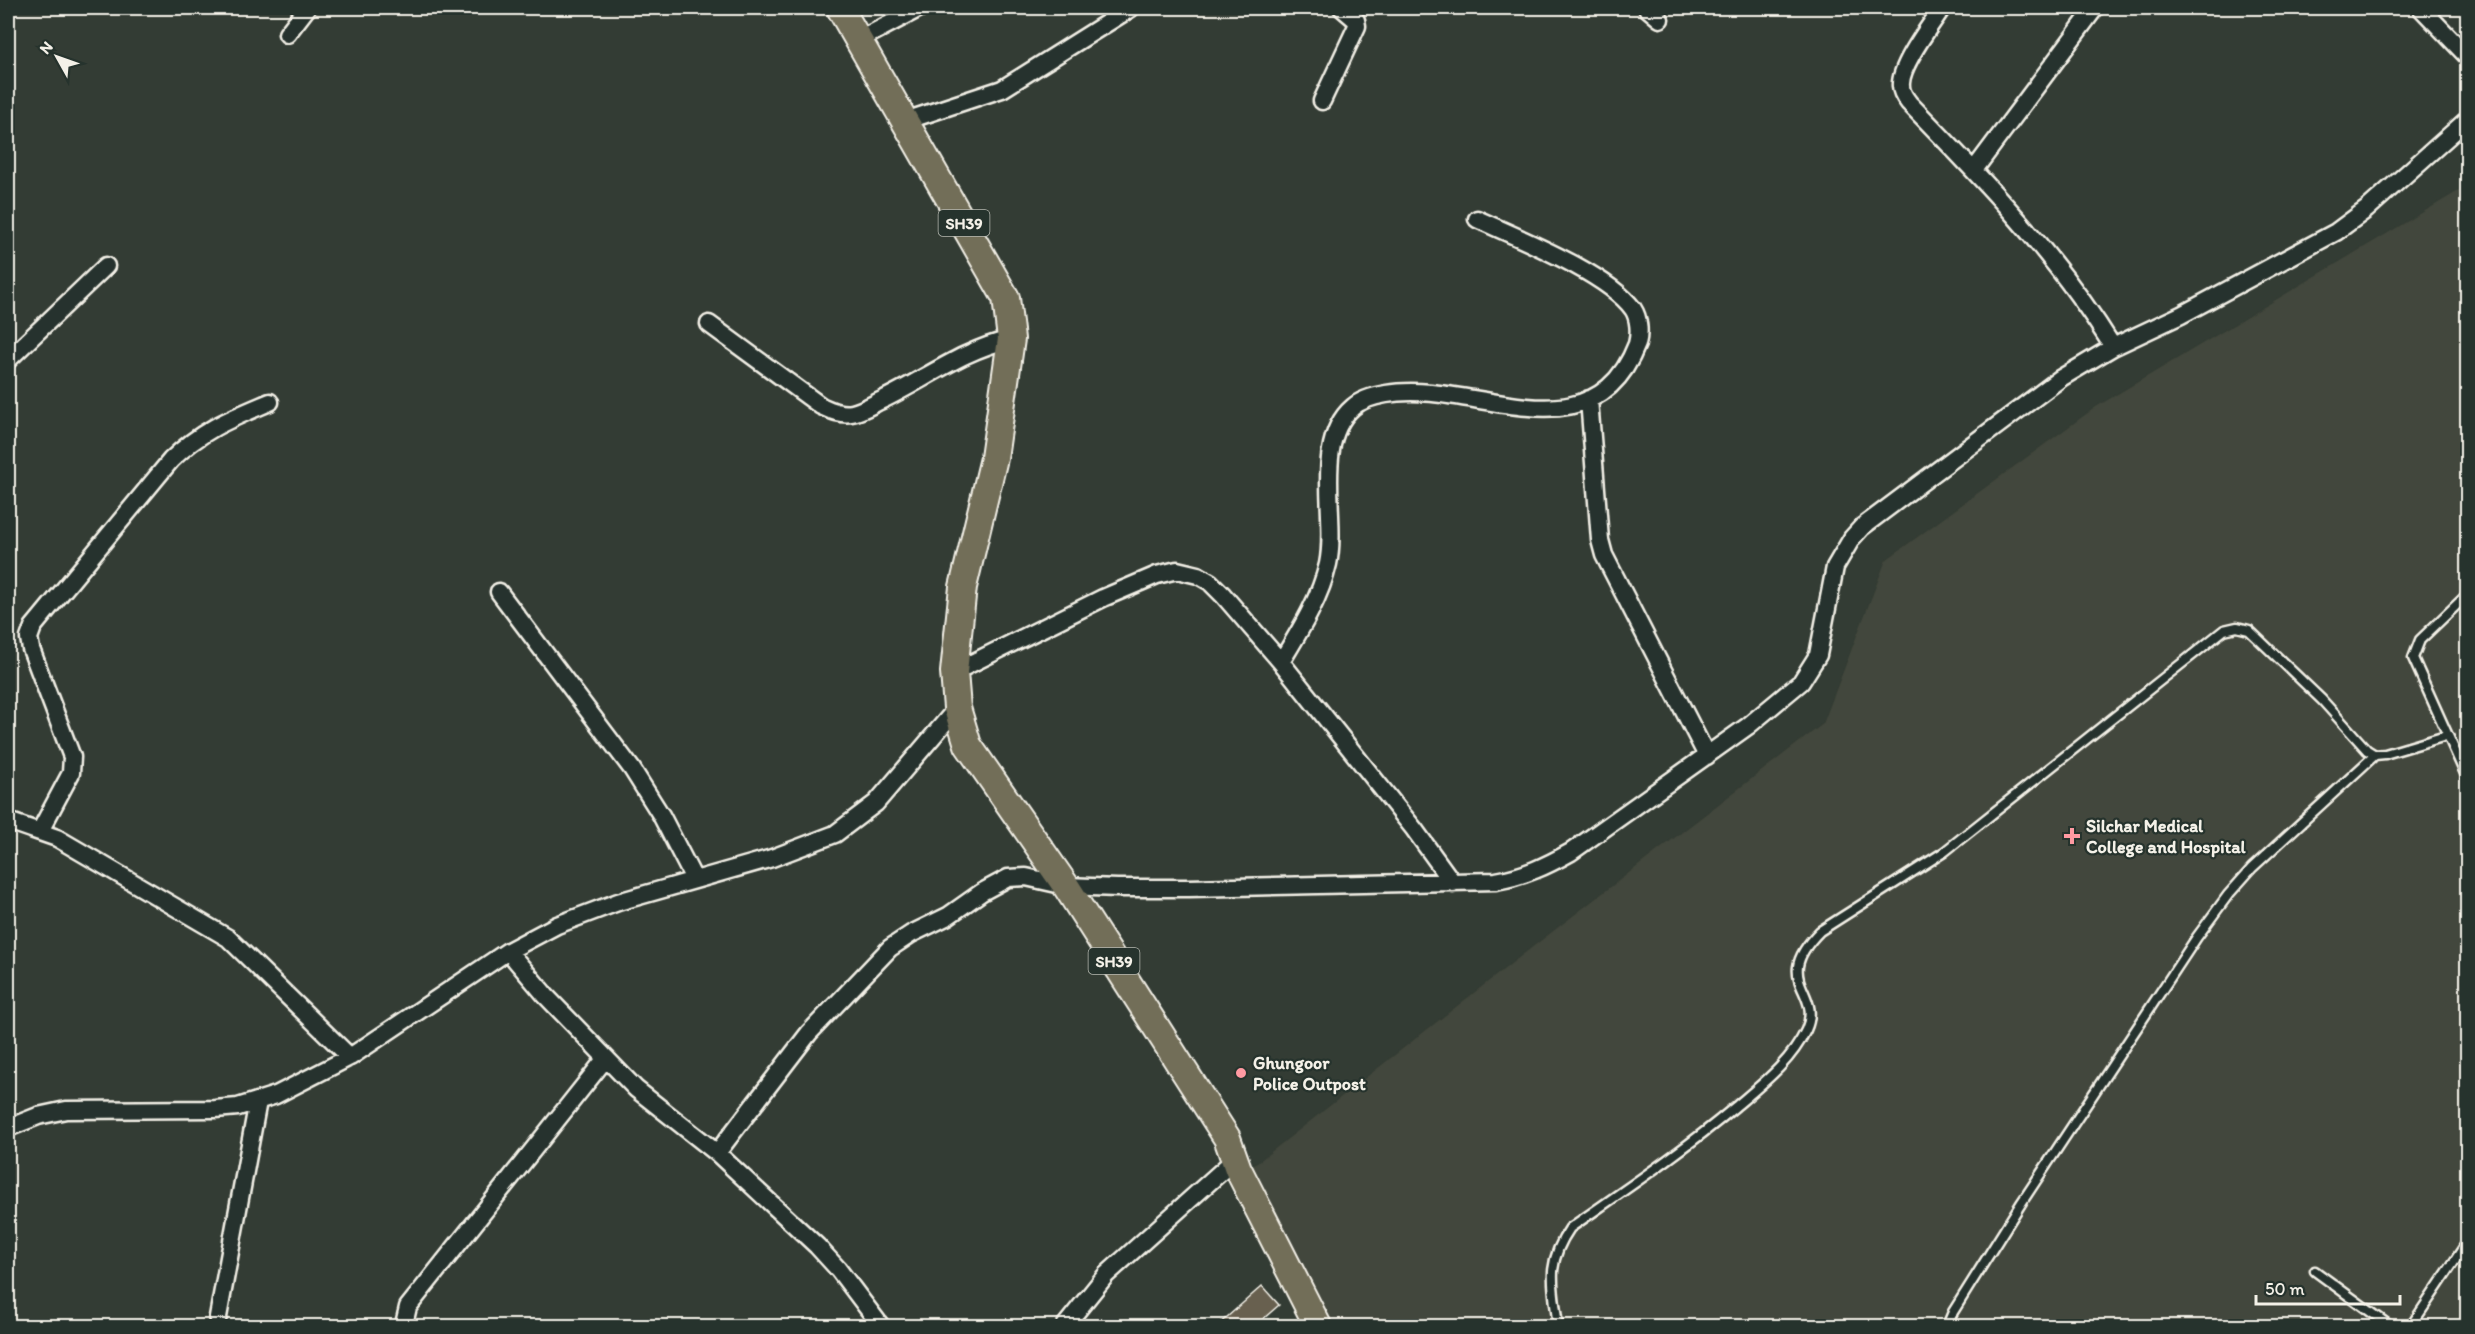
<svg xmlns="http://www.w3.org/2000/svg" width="2475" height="1334" viewBox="0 0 2475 1334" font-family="Itim,sans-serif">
  <rect width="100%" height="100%" fill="#333c34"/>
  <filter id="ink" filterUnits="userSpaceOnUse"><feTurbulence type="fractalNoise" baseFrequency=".0167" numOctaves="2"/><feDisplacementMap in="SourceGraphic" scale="12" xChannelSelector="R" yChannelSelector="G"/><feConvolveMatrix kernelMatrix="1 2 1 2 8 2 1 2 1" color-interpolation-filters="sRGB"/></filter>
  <g filter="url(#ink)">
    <path fill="#43473c" d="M2467 186V1326H1324L1239 1177 1530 949 1823 724 1886 560 2096 407Z"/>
    <path fill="#676050" stroke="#f4f1e8" stroke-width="1.5" d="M1262 1286 1279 1305 1255 1326H1217Z"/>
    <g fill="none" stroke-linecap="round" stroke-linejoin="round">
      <g stroke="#f4f1e8" stroke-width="13">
        <path id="service" d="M2467 466H2468
          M2468 594 2420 640 2413 658 2468 780
          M2315 1271 2390 1326
          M1558 1326C1553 1286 1545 1264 1570 1228 1626 1189 1683 1151 1735 1107 1762 1084 1791 1062 1806 1030 1824 990 1769 982 1820 931L1944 852 2224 630 2237 627 2249 630 2322 700 2367 750 2375 755 2385 754 2446 736
          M1947 1326 1953 1312 2022 1202 2197 937 2228 895 2252 868 2375 755
          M2411 1326 2468 1241"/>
      </g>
      <g stroke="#f4f1e8" stroke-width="21">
        <path id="minor" d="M1647 8 1660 19
          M1942 8C1931 25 1899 66 1901 86 1901 92 1905 98 1909 103 1983 179 2057 256 2113 347
          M2421 8 2468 57
          M287 34 307 8
          M859 40 920 8
          M1322 101 1357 26 1356 20 1342 8
          M905 121 1002 89 1131 8
          M1974 170 2095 8
          M709 324 821 406C832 411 841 415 852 413 862 411 873 404 882 400 926 379 962 350 1011 339
          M8 360 106 266
          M1589 399 1600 540 1604 555 1707 756
          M499 592 632 769 661 815 694 879
          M1281 662C1299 632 1320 599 1328 564 1338 518 1312 442 1353 407 1362 399 1374 396 1386 394 1471 378 1592 461 1637 344 1640 333 1639 318 1633 309 1607 273 1518 238 1477 219
          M954 672 1103 598 1157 575 1177 570 1198 575 1210 582 1223 595 1281 662 1414 829 1453 883
          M8 821 57 838 228 938 350 1057
          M40 831 71 773 72 757 31 649 29 638 33 627 171 460C203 429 230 419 270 402
          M508 951 546 996 636 1089 717 1153 817 1246 838 1269 881 1326
          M8 1128 38 1116 66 1110 215 1109 238 1107 276 1095 350 1057 508 951 557 925 618 902 772 858 835 834 876 803 957 708
          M717 1153 809 1033 890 948 911 934 948 916 982 892 1008 878 1026 877 1066 886 1117 888H1189L1496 881C1525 876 1546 866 1571 852L1748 726 1801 682 1818 655 1835 567 1852 538 1862 527 2061 378 2113 347 2181 315 2336 232 2367 209 2468 119
          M218 1317 258 1101
          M406 1326 405 1320 408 1307 606 1058
          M1065 1326 1106 1275 1234 1160"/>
      </g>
      <g stroke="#f4f1e8" stroke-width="30">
        <path id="primary" d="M840 8 1006 298 1011 339 994 458 963 587 954 672 957 708 968 745 1066 886 1227 1138 1238 1169 1318 1326"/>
      </g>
      <use href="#service" stroke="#26332d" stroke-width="8"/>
      <use href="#minor" stroke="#26332d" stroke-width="16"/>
      <use href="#primary" stroke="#726e59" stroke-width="26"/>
    </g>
  </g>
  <g fill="#ff9aa2" stroke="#26332d" stroke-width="2">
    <path d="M2069 827h6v6h6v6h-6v6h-6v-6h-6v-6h6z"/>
    <circle cx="1241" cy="1073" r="6"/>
  </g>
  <g text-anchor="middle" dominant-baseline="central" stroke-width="4.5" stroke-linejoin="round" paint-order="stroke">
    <g fill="#26332d" stroke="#b6b8b0" stroke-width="1.5">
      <rect x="938.5" y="210" width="51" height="26" rx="4.5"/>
      <rect x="1088.5" y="948" width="51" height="26" rx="4.5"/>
    </g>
    <g font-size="16" font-weight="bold" fill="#f4f1e8">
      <text x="964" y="223">SH39</text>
      <text x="1114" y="961">SH39</text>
    </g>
    <g font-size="18" font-weight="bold" fill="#f4f1e8" stroke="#26332d" text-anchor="start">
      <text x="2086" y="826">Silchar Medical<tspan x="2086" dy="21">College and Hospital</tspan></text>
      <text x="1253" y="1063">Ghungoor<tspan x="1253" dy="21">Police Outpost</tspan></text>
    </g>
  </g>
  <rect width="2475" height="1334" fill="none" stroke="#26332d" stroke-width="30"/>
  <rect x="15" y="15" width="2445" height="1304" fill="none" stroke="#f4f1e8" stroke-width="2" filter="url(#ink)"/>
  <g transform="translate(57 57) rotate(310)" stroke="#26332d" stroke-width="4.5" paint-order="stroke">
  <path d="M0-4.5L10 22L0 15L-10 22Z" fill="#f4f1e8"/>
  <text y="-9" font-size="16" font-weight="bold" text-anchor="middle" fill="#f4f1e8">N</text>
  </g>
  <path d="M2256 1295v9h144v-9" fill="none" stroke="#f4f1e8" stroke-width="3"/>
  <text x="2265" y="1295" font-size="18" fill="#f4f1e8" stroke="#26332d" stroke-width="4.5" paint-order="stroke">50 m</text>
</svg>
